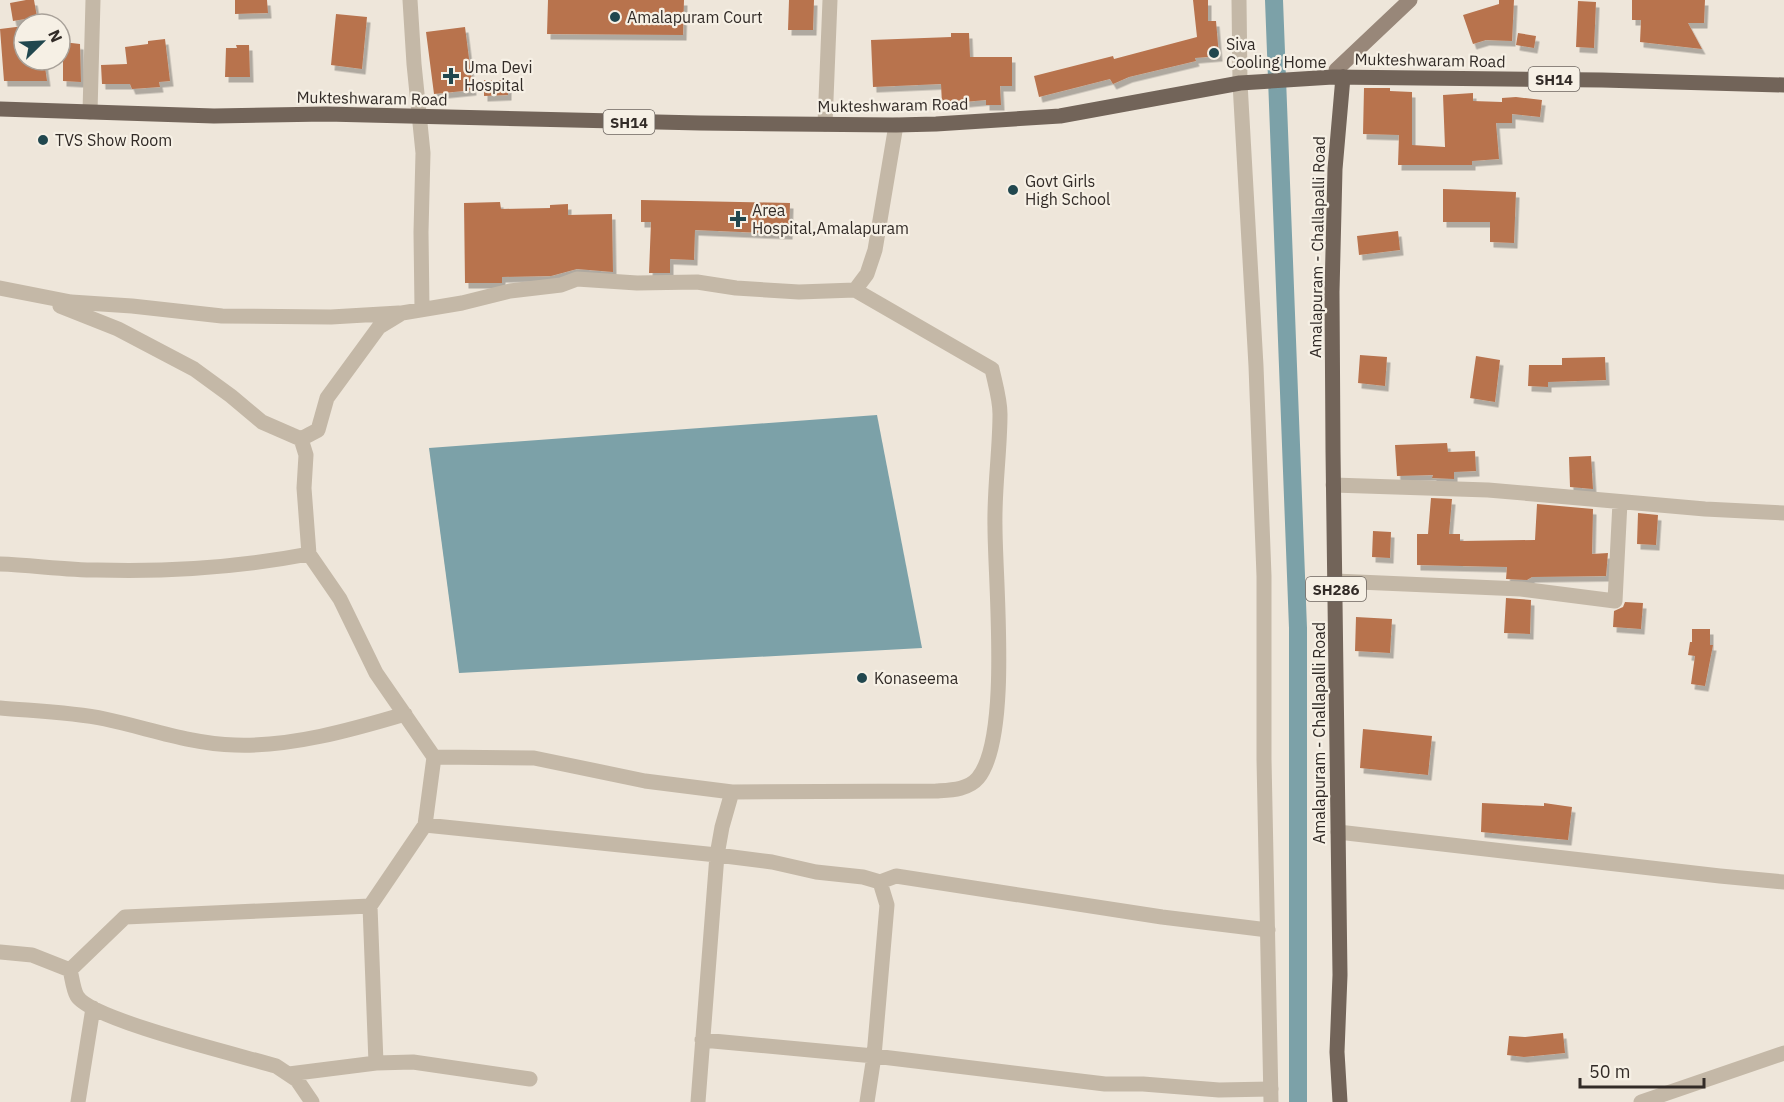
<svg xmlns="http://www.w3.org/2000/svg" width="1784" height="1102" viewBox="0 0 1784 1102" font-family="'IBM Plex Sans',sans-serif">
  <defs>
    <filter id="shadow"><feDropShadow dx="3.5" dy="5.5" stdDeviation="0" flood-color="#0004"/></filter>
  </defs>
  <rect width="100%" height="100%" fill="#eee6da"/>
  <path fill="#7ca1a8" d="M877 415 922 648 459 673 429 448Z"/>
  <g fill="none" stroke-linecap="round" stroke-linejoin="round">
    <path stroke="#7ca1a8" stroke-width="18" d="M1274 0 1298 628V1102"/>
  </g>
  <path fill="#b8734e" filter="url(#shadow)" d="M26 0H34L37 17 13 21 10 3Z
    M235 0H267L268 13 235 14Z
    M548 0H684L683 35 547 34Z
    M789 0H814L813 30H788Z
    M1193 0H1208V21H1216L1219 56 1195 58 1196 61 1129 77 1113 84 1110 79 1039 97 1034 76 1113 56 1114 59 1197 37Z
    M1499 0H1514L1512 41 1486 40 1473 44 1463 15 1499 4Z
    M1632 0H1705L1704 23H1688L1702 49 1640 42 1641 20H1632Z
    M1578 1 1596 2 1594 48 1576 47Z
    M336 14 367 17 362 69 331 65Z
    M24 26V60H44L47 81H4L0 29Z
    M465 27 473 90 434 94 426 32Z
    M951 33H969L970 57H1012V86H1000L1001 105H986V100L942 104 941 84 873 87 871 40 951 37Z
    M1518 33 1536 36 1534 48 1516 45Z
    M165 39 170 81 159 82 160 87 132 89 130 84H102L101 65 127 64 125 47 148 44V41Z
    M63 42 80 44 81 82 63 81Z
    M236 45H249L250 77H225L226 48H237Z
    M484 80H508V95L484 96Z
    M1364 88H1390V91L1412 92V145L1445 147 1443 95 1473 93V101L1502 102V98L1516 97 1542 100 1540 117 1512 114V123H1496L1499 159 1472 161V165H1398L1399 135 1363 134Z
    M1443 189 1516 192 1514 243 1490 242V222H1443Z
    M641 200 790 203 789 234 695 230 694 260 670 259V273H649L651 222H641Z
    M500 202 501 209 550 208V205L568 204V215L612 214 613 272 577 269 551 276 502 277V283H465L464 203Z
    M1398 231 1400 250 1359 255 1357 236Z
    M1360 355 1387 357 1385 386 1358 383Z
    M1476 356 1500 360 1495 402 1470 398Z
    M1605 357 1606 380 1548 382V387L1528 386 1529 365H1562V358Z
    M1447 443 1448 452 1475 451 1476 471 1454 472V479L1432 478 1433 475 1397 476 1395 445Z
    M1591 456 1593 489 1570 487 1569 457Z
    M1431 498 1452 499 1449 534H1460V541L1535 540 1537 504 1593 509 1592 554 1608 553 1606 576 1532 577 1527 580 1506 579 1507 567 1417 565V534H1428Z
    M1638 513 1658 515 1656 545 1637 544Z
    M1373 531 1391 532 1390 558 1372 557Z
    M1506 598 1531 600 1530 634 1504 633Z
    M1625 602 1643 603 1641 629 1613 627 1614 611 1623 607Z
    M1356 617 1392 619 1390 653 1355 651Z
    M1692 629H1710V645H1713L1705 686 1691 684 1695 656 1688 655 1690 642H1692Z
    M1363 729 1432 736 1428 775 1360 768Z
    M1482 803 1544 806V803L1572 807 1568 840 1481 832Z
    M1563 1033 1565 1053 1524 1057 1507 1055 1509 1036 1525 1037Z"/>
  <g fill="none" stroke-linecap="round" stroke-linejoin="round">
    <path stroke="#c4b8a7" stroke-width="15" d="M410 0 414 64 423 153 421 232 422 309
      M90 112 93 0
      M825 124 830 0
      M0 288 71 302 132 306 222 316 331 317 399 313
      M60 306 118 329 194 369 231 396 262 422 301 439
      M1333 485 1488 490 1705 509 1784 513
      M0 564C32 565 65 570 97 570 166 572 241 567 309 554
      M1335 581 1521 589 1615 601 1620 502
      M0 708C34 711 71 712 105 719 148 728 191 744 235 745 291 747 351 730 405 714
      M434 757 534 758 645 781 732 792 936 791C950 790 968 790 978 778 1011 738 995 582 995 527 994 489 1000 451 1000 414 1000 399 995 383 992 369L855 290
      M732 792 722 827 717 855 772 862 816 872 863 877 880 882 887 905 874 1056 867 1102
      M425 825 717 855 698 1102
      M1338 832 1720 876 1784 882
      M880 882 896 876 1162 917 1268 930
      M0 952 32 955 70 970C72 977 73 989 77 996 91 1020 243 1056 276 1066L297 1080 312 1102
      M70 970 125 917 370 906
      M702 1040 874 1056 1105 1084H1143L1219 1090 1271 1089
      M376 1063 413 1062 530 1079
      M289 1074 376 1063 370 906 425 825 434 757 376 673 340 599 309 554 304 488 306 455 301 439 318 430 327 398 379 327 402 313 462 303 510 291 561 285 577 279 637 283 697 282 736 288 799 292 855 290 867 274 875 250 896 125
      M78 1102 93 1008
      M1641 1102 1784 1053"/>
    <path stroke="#c4b8a7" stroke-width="15" d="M1239 0 1240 83 1256 366 1264 576V759L1271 1102"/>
    <path stroke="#988779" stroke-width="15" d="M1336 77V70L1410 0"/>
    <path stroke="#726459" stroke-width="15" d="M0 109 214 116 326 114 700 123 896 125 936 124 1060 116 1240 83 1333 77 1602 80 1784 85
      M1340 1102 1337 1052 1340 975 1333 451 1332 292 1335 169 1343 77"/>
  </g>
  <g fill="#21474e" stroke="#f6f0e5" stroke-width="2">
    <circle cx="615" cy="17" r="6"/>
    <circle cx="1214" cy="53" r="6"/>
    <path d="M448 67h6v6h6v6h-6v6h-6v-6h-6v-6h6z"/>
    <circle cx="43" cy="140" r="6"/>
    <circle cx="1013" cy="190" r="6"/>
    <path d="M735 210h6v6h6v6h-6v6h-6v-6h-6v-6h6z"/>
    <circle cx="862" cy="678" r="6"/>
  </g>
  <g text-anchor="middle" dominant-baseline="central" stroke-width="4.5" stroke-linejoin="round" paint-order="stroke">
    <g fill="#f6f0e5" stroke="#6d6660" stroke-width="1.5">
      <rect x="1528.5" y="67" width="51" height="24" rx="4.5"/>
      <rect x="603.5" y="110" width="51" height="24" rx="4.5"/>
      <rect x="1306" y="577" width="60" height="24" rx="4.5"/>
    </g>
    <g font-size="15" font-weight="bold" fill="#322b27">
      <text x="1554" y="79">SH14</text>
      <text x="629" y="122">SH14</text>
      <text x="1336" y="589">SH286</text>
    </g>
    <g font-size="16" fill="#322b27" stroke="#f6f0e5" text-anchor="start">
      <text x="627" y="17">Amalapuram Court</text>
      <text x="1226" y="44">Siva<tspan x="1226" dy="18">Cooling Home</tspan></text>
      <text x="464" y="67">Uma Devi<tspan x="464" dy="18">Hospital</tspan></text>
      <text x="55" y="140">TVS Show Room</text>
      <text x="1025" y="181">Govt Girls<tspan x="1025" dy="18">High School</tspan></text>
      <text x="752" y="210">Area<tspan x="752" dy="18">Hospital,Amalapuram</tspan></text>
      <text x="874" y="678">Konaseema</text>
    </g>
    <g font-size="16" fill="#322b27" stroke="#f6f0e5">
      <text transform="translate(1430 60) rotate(1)">Mukteshwaram Road</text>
      <text transform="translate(372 98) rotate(1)">Mukteshwaram Road</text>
      <text transform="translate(893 105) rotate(-1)">Mukteshwaram Road</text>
      <text transform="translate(1317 247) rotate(-89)">Amalapuram - Challapalli Road</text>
      <text transform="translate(1319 733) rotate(-90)">Amalapuram - Challapalli Road</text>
    </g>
  </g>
  <g transform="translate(42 42) rotate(66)"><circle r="28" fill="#f6f0e5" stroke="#a8a199" stroke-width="1.5"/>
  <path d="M0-4.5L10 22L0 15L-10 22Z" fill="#21474e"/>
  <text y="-9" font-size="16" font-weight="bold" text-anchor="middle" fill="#322b27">N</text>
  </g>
  <path d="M1580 1078v9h124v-9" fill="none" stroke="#322b27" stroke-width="3"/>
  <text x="1589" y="1078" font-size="18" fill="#322b27" stroke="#f6f0e5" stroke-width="4.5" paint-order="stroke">50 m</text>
</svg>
